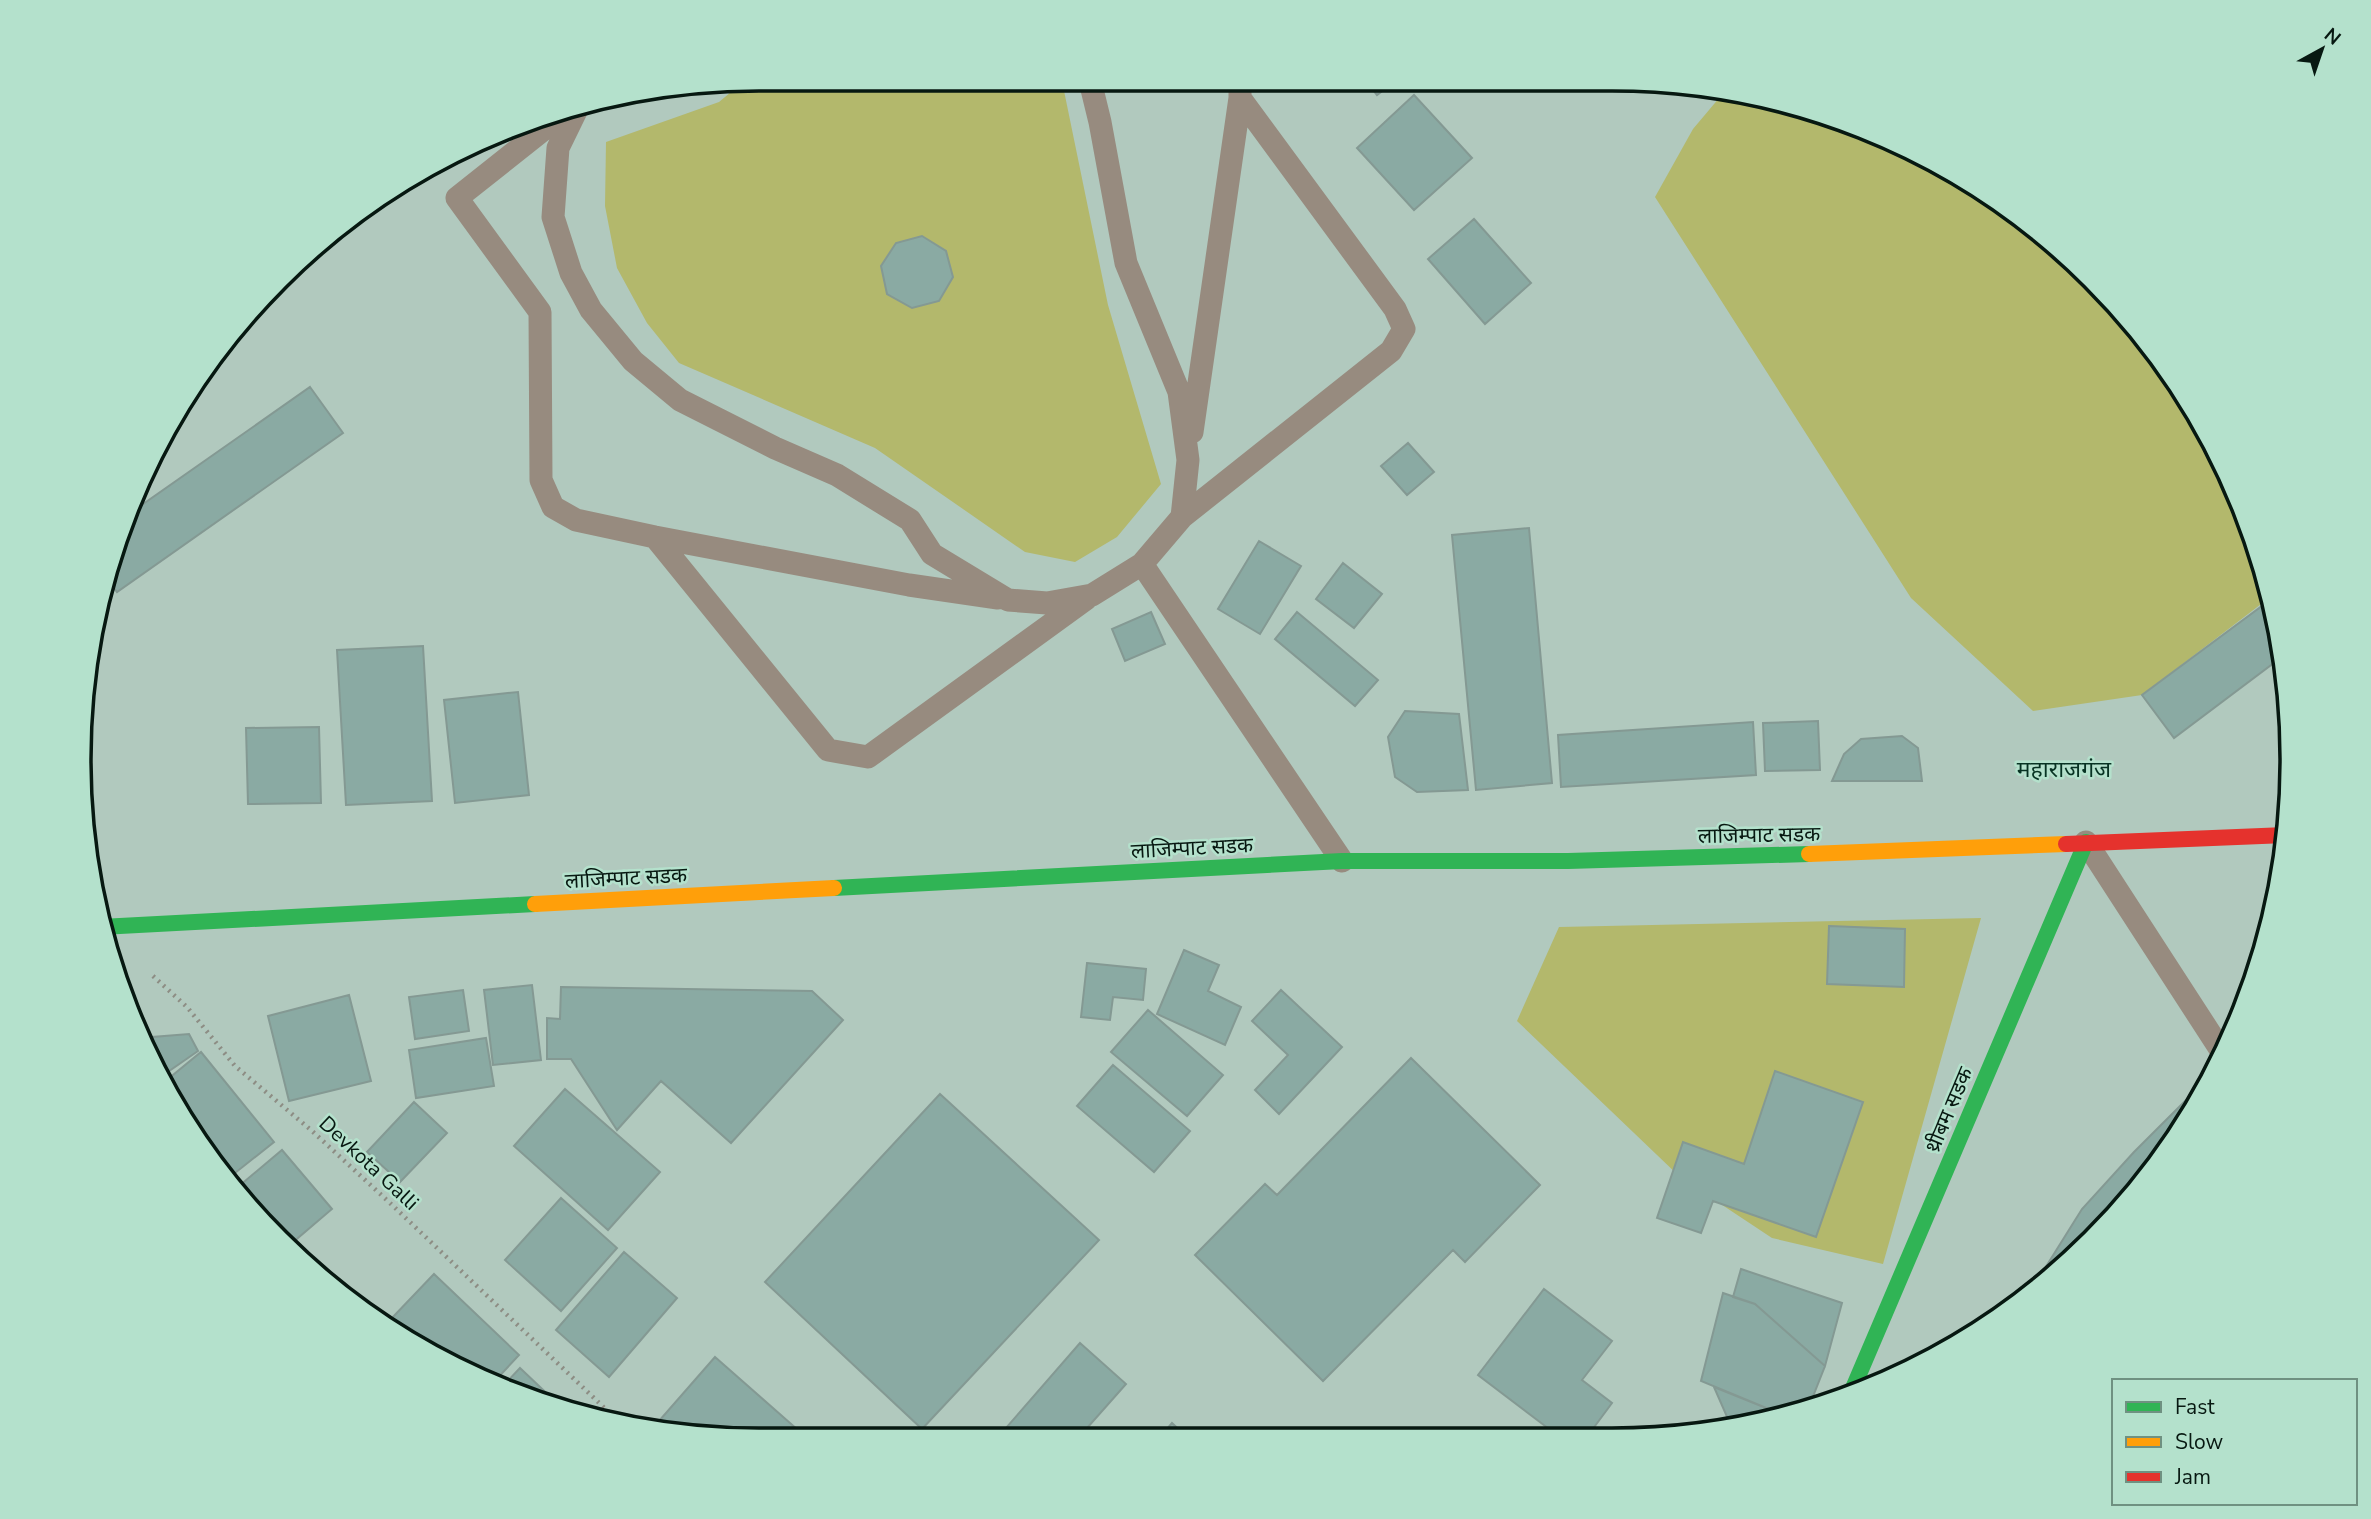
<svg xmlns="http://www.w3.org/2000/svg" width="2371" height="1519" viewBox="0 0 2371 1519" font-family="'Nunito Sans','Noto Sans Devanagari',sans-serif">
  <rect width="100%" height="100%" fill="#b1c9be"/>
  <path fill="#b3b86c" d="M759 79 1062 81 1108 305 1161 484 1117 537 1075 562 1025 552 875 448 679 363 647 323 617 268 605 206 606 142 719 102 743 82Z
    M1725 91 1872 131 2026 220 2124 311 2201 419 2256 541 2269 598 2142 695 2033 711 1911 598 1655 197 1693 129Z
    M1981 918 1883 1264 1772 1238 1680 1177 1517 1021 1559 927Z"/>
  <path fill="#8aaaa3" stroke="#849993" stroke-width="2" d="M1367 82 1393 83 1377 95Z
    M1414 95 1472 158 1414 210 1357 148Z
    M1474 219 1531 283 1485 324 1428 259Z
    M922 236 946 251 953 277 939 301 912 308 887 294 881 266 896 243Z
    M310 387 343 433 117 592 105 576 115 540 126 516Z
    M1408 443 1434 472 1407 495 1381 466Z
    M1529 528 1552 783 1476 790 1452 535Z
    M1259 541 1301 566 1260 634 1218 609Z
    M1343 563 1382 594 1354 628 1316 599Z
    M2270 600 2283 656 2174 738 2142 695Z
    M1151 612 1165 644 1125 661 1112 629Z
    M1297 612 1378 680 1355 706 1275 639Z
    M423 646 432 801 346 805 337 650Z
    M518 692 529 795 455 803 444 700Z
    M1405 711 1459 714 1468 790 1417 792 1395 777 1388 737Z
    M1818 721 1820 770 1765 771 1763 723Z
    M1753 722 1756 775 1561 787 1558 735Z
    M319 727 321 803 248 804 246 728Z
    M1902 736 1918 748 1922 781H1832L1844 754 1861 739Z
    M1829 926 1905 929 1904 987 1827 984Z
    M1184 950 1219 965 1208 991 1241 1007 1225 1045 1157 1014Z
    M1087 963 1146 969 1143 1000 1113 997 1110 1020 1081 1017Z
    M532 985 541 1060 493 1065 484 990Z
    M561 987 812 991 843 1020 731 1143 661 1081 617 1130 571 1059H547V1018L560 1019Z
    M463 990 469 1031 415 1039 409 997Z
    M1281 990 1342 1047 1279 1114 1255 1090 1288 1055 1252 1021Z
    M349 995 371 1081 289 1101 268 1016Z
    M1148 1010 1223 1075 1187 1116 1111 1052Z
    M189 1034 198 1051 159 1078 149 1060 140 1038Z
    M486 1038 494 1086 416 1098 409 1050Z
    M201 1052 274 1142 230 1177 194 1138 162 1084Z
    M1411 1058 1540 1185 1465 1262 1453 1250 1323 1381 1195 1255 1265 1184 1277 1195Z
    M1113 1065 1190 1131 1154 1172 1077 1106Z
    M1775 1071 1863 1102 1816 1237 1713 1201 1701 1233 1657 1218 1683 1142 1744 1164Z
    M565 1089 660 1172 608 1230 514 1146Z
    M940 1094 1099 1240 922 1429 765 1282Z
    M2188 1098 2194 1106 2151 1174 2060 1272 2037 1287V1281L2082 1209 2134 1152Z
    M414 1102 447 1133 400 1182 367 1152Z
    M282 1150 332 1209 292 1243 239 1186Z
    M561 1198 617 1248 561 1311 505 1260Z
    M624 1252 677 1298 609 1377 556 1330Z
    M1741 1269 1842 1303 1825 1366 1755 1304 1733 1297Z
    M434 1274 519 1355 492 1384 411 1337 391 1319Z
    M1544 1289 1612 1341 1582 1380 1612 1403 1586 1438H1561L1478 1375Z
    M1723 1293 1755 1304 1825 1366 1808 1409 1788 1417 1701 1381Z
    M1080 1343 1126 1384 1080 1436H999Z
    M715 1357 798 1430 793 1435 671 1434 652 1429Z
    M520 1368 559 1405 500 1389Z
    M1714 1387 1788 1417 1731 1426Z
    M1172 1423 1187 1437H1160Z"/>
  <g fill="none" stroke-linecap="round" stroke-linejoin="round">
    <path stroke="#8d8d84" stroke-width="4.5" stroke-dasharray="2 5" stroke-linecap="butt" d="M153 976 187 1007 235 1066 311 1130 390 1203 617 1420"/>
    <path stroke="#978b7f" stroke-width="23" d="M577 109 558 148 553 217 571 273 591 310 633 361 680 400 775 448 837 475 910 520 932 554 1008 600 1047 603 1092 595 1142 564 1182 517 1188 460 1179 392 1126 263 1100 122 1090 81
      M568 110 457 198 540 312 541 480 553 507 576 520 655 537 909 585 998 598
      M1192 432 1240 98V82
      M1182 517 1391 351 1404 329 1395 309 1240 98
      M655 537 828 750 868 757 1086 599
      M1142 564 1342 861
      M2086 842 2224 1055"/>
    <path stroke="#30b455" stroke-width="16" d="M834 888 1342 861H1568L1809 854
      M101 927 535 904
      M1851 1393 2086 842"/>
    <path stroke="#ff9f0a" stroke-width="16" d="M1809 854 2066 844
      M535 904 834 888"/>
    <path stroke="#e5322d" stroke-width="16" d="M2066 844 2286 835"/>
  </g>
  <g text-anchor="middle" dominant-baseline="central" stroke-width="5" stroke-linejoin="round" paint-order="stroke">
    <g font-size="21" fill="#071811" stroke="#b4e1cc">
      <text transform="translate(1759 835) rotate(-1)">लाजिम्पाट सडक</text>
      <text transform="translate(1192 848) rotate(-3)">लाजिम्पाट सडक</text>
      <text transform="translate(626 878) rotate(-3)">लाजिम्पाट सडक</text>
      <text transform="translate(1949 1110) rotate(-67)">थ्रीबम सडक</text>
      <text transform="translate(369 1163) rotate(43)">Devkota Galli</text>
    </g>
    <g font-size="23" fill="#073323" stroke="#b4e1cc">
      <text x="2064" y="769">महाराजगंज</text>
    </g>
  </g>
  <path d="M0 0H2371V1519H0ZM759 91H1612A668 668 0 0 1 2280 759V760A668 668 0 0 1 1612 1428H759A668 668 0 0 1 91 760V759A668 668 0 0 1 759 91Z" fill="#b4e1cc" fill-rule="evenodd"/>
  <path fill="none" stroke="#071811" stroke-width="3.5" d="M759 91H1612A668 668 0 0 1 2280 759V760A668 668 0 0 1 1612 1428H759A668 668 0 0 1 91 760V759A668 668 0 0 1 759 91Z"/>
  <rect x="2112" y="1379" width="245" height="126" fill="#b4e1cc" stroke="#6f9181" stroke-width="2"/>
  <rect x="2126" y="1402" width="35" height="10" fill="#30b455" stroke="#6f9181" stroke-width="2"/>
  <text x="2175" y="1414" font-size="21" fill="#071811">Fast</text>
  <rect x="2126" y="1437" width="35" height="10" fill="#ff9f0a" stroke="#6f9181" stroke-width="2"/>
  <text x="2175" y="1449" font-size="21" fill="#071811">Slow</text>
  <rect x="2126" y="1472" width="35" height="10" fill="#e5322d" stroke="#6f9181" stroke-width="2"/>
  <text x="2175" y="1484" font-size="21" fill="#071811">Jam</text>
  <g transform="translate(2322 49) rotate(40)" stroke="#b4e1cc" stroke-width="5" paint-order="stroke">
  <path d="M0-5L12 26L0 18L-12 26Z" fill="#071811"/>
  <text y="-10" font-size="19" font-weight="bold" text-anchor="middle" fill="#071811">N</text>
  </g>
</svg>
